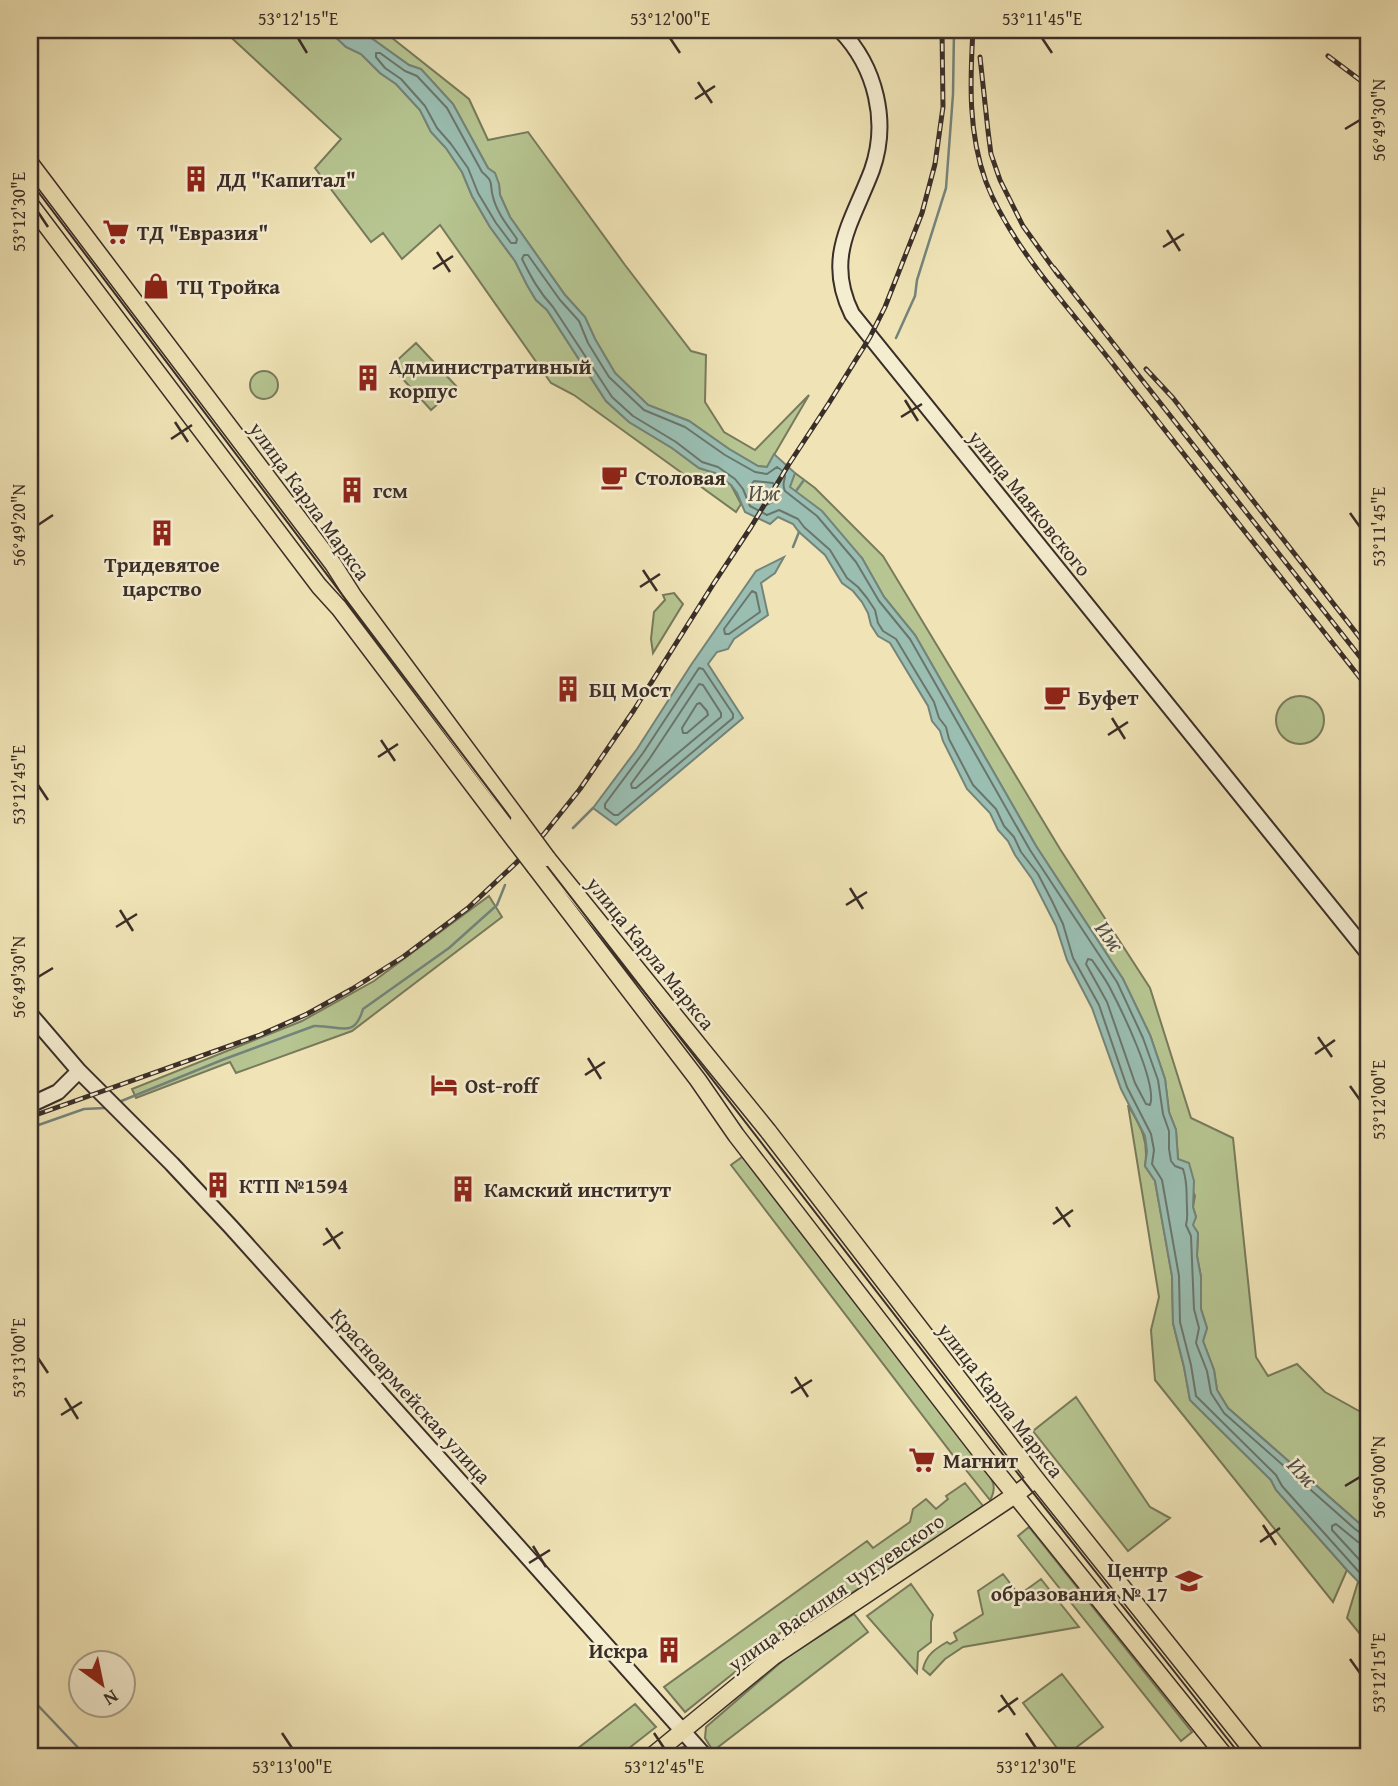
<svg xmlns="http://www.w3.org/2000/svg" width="1398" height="1786" viewBox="0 0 1398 1786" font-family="'Gentium Book Plus',serif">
  <rect width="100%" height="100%" fill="#f0e4b6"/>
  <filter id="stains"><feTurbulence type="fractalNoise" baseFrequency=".00286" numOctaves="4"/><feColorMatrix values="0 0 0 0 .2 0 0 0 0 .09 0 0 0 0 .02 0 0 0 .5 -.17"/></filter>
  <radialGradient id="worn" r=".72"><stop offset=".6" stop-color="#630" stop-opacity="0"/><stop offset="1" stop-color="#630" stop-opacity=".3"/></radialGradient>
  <path fill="#b6c591" stroke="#787a5c" stroke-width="2" d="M223 30H328L346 47 361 54 380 73 396 84 420 110 431 132 446 148 462 172 472 196 490 227 515 261 527 285 536 300 547 310 606 401 629 422 672 448 699 468 715 473 731 485 741 504 736 512 574 395 551 383 440 225 402 259 383 233 371 242 315 168 341 139Z
    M360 30H382L469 99 488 140 528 132 625 265 691 351 706 355 705 402 724 432 755 450 809 395 767 467 758 466 729 449 689 421 648 405 615 373 595 339 585 317 565 295 510 217 500 195 499 184 488 168 453 104 421 69 409 65Z
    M416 343 457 387 431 410 391 366Z
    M250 385a14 14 0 1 1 28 0a14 14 0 1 1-28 0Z
    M795 473 815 488 883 556 1060 849 1150 988 1191 1118 1233 1138 1256 1357 1268 1376 1297 1364 1325 1392 1368 1416V1531L1228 1408 1217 1390 1214 1370 1203 1341 1207 1328 1201 1309V1277L1197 1256 1198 1233 1192 1225 1196 1217 1193 1207 1195 1196 1178 1159 1176 1130 1169 1112 1165 1079 1150 1035 1123 979 1036 846 915 635 884 597 862 558 789 487Z
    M674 593 683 604 653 653 651 639 654 612 665 600 663 595Z
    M1276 720a24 24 0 1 1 48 0a24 24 0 1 1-48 0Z
    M489 896 502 917 352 1031 236 1073 230 1062 136 1098 132 1089 302 1021 374 981Z
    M1128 1105C1141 1127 1149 1140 1145 1166L1155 1181 1172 1276 1173 1323 1184 1367 1190 1400 1271 1480 1276 1490 1347 1570 1333 1602 1155 1380 1151 1330 1159 1297Z
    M745 1155 976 1456 962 1467 731 1165Z
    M1076 1397 1150 1507 1170 1518 1128 1551 1033 1431Z
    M978 1461C988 1475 1000 1483 990 1500L966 1470Z
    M965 1483 983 1506 926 1546 839 1601 834 1593 802 1616 800 1614 790 1620 791 1623 755 1656 685 1712 664 1687 867 1541 873 1548 910 1522 913 1509 926 1499 936 1509 948 1499 946 1496Z
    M1029 1527 1192 1732 1181 1741 1018 1536Z
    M1003 1574 1019 1595 1041 1579 1079 1627 963 1647 945 1659 930 1675 923 1669C926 1655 935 1649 947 1642L950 1644 957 1640 954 1633 983 1614 978 1591Z
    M1358 1582 1368 1592V1644L1347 1618Z
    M911 1584 933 1615 931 1622V1642L918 1652 917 1673 867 1616Z
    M854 1614 868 1632 713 1751 705 1738 706 1727 787 1657Z
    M1062 1674 1103 1727 1065 1756H1063L1023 1703Z
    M635 1704 656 1727 619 1756H582L577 1749Z
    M686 1746 695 1750 700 1756H666L674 1750Z"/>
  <path fill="#9abeb2" stroke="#74847b" stroke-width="2" d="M328 30H360L409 65 421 69 453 104 488 168 495 173 499 184 500 195 510 217 565 295 585 317 595 339 615 373 648 405 689 421 729 449 758 466 767 467 774 454 795 473 790 487 822 511 862 558 884 597 915 635 1036 846 1123 979 1150 1035 1165 1079 1169 1112 1176 1130 1178 1159 1189 1163 1194 1181 1193 1207 1196 1217 1193 1225 1198 1233 1197 1256 1201 1277V1309L1207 1328 1203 1341 1214 1370 1217 1390 1228 1408 1368 1531V1592L1347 1570 1276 1490 1271 1480 1190 1400 1184 1367 1173 1323 1172 1276 1155 1181 1145 1166 1147 1151 1145 1136 1121 1089 1092 1008 1067 960 1056 926 1032 879 1015 855 1008 841 998 830 990 813 967 789 943 741 940 731 932 721 928 706 890 643 878 636 871 625 868 613 862 602 853 591 842 583 825 555 799 532 793 524 778 517 770 524 745 512 737 493 731 485 715 473 699 468 672 448 629 422 606 401 547 310 536 300 527 285 515 261 490 227 472 196 462 172 446 148 431 132 420 110 396 84 380 73 361 54 346 47Z
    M784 557 775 573 761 583 768 615 734 639 728 649 717 652 708 664 743 718 616 825 593 808 637 749 691 665 756 571Z"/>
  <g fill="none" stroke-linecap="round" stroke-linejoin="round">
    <path stroke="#6a766d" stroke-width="2" d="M376 53H380L405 71 417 76 447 108 482 172C495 183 489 183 493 197 497 213 508 226 517 239L516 243H511L496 223 478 193 468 168 451 144 437 128 425 106 401 79 385 68 376 57Z
      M754 481 773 483 778 497 777 500 766 505 757 500 751 485Z
      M752 591 756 593 760 612 729 634H725L724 629Z
      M699 668 703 669 733 714V718L618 815H614L605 808V804L643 753Z
      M699 684 703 685 721 713V717L636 788H632L631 784 650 758Z
      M700 703 707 711 708 715 687 733H683L682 728 697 704Z
      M1088 959 1092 960C1098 969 1105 978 1110 988 1121 1009 1158 1084 1150 1105L1146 1104 1135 1083 1107 1002 1086 964Z
      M1368 1535H1363L1355 1529 1224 1413 1211 1393 1207 1371 1196 1343 1199 1328 1194 1309 1191 1236 1186 1225C1188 1217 1187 1214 1187 1207 1186 1192 1188 1184 1183 1169L1175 1166 1171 1161 1169 1149V1131L1163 1114 1158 1080 1143 1038 1117 982 1030 850 910 639 879 601 856 562 817 516 785 491C779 479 793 477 777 467L767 474 755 472 725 455 685 427 644 410 609 377 588 343 579 321 560 300 528 255H524L522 259C531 277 539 292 553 307L612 397 633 416 676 442 702 462 718 467 735 479 743 489 750 506 767 515 779 510 798 519 804 527 830 550 847 578 858 587 867 598 875 610 878 623 883 631 896 639 934 702 939 718 946 727 949 739 973 785 996 809 1004 826 1014 837 1021 852 1038 874 1052 901 1063 924 1073 958 1099 1005 1127 1087 1151 1134 1154 1150 1152 1164 1162 1180 1179 1276 1180 1322 1191 1365 1196 1396 1276 1475 1282 1486 1368 1582
      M1368 1544 1358 1542 1336 1524 1332 1526V1530L1368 1569"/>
    <path stroke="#74847b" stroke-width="2.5" d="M896 338 915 296 917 280 946 188 953 94 954 30
      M796 491 804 480
      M793 547 799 532
      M573 828 593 808
      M119 1102 222 1060 314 1026C340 1025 354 1040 363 1009L449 948 497 905 505 885
      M30 1128 84 1109 105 1108
      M30 1697 86 1756"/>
    <g stroke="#3a2e28" stroke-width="18">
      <path id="secondary" d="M840 30C876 67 889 122 872 170 852 223 824 257 852 314L1368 953
        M30 1014 79 1071 172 1164 231 1227 480 1504 705 1756
        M30 1105 58 1092 79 1071"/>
    </g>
    <g stroke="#3a2e28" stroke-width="19">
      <path id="primary" d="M30 163 333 564 354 597 519 820
        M30 204 319 586 339 608 506 829
        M547 858 768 1131 1036 1479 1257 1756
        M535 867 698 1080 736 1135 983 1455 1225 1756
        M652 1756 774 1656 1015 1495 1036 1479"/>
    </g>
    <use href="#secondary" stroke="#f5edd0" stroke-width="14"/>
    <use href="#primary" stroke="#f0e4b6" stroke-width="16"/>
    <path stroke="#3a2e28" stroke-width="2" d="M30 181 543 861 1004 1456 1241 1756"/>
    <g stroke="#3a2e28" stroke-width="5">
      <path id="rail" d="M973 30C970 81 968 133 986 182 1012 249 1072 311 1116 368 1200 474 1284 581 1368 688
        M1328 56 1368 86
        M980 57 988 131 991 154 1000 180 1023 226 1059 276
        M1054 268 1368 667
        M1146 369 1173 398 1368 648
        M30 1117 260 1035 307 1014 352 989 403 957 468 908 516 863 544 834 580 789 634 710 714 583 751 527 789 464 829 403 870 337 885 307 922 213 935 164 943 107 942 30"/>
    </g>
    <use href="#rail" stroke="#f5edd0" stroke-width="2.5" stroke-dasharray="8" stroke-linecap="butt"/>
    <g stroke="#3a2e28" stroke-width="19" stroke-linecap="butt">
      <path id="primary-bridge" d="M519 820 547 858
        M506 829 535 867"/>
    </g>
    <use href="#primary-bridge" stroke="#f0e4b6" stroke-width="16"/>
  </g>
  <path fill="none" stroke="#3a2e28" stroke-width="2.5" d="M298 38 307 53M670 38 680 53M1042 38 1052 53M698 82 712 103M695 99 715 86M1345 129 1360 120M38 212 48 227M1167 230 1180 251M1163 247 1184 234M437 252 450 272M433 269 453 256M905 400 918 421M901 417 922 404M175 422 188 442M171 439 192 425M1350 513 1360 527M38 525 53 515M643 570 657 591M640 587 660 574M1112 718 1125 739M1108 735 1128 722M381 740 395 761M378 757 398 744M38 785 48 800M850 888 863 909M846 905 867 892M120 910 133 931M116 927 137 914M38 977 53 968M1318 1037 1332 1057M1315 1054 1335 1040M588 1058 601 1079M585 1075 605 1062M1350 1086 1360 1100M1056 1207 1070 1227M1053 1224 1073 1210M326 1228 340 1249M323 1245 343 1232M38 1358 48 1373M795 1377 808 1397M791 1393 812 1380M65 1398 78 1419M61 1415 82 1402M1345 1486 1360 1477M1263 1525 1276 1545M1260 1542 1280 1528M533 1546 546 1567M529 1563 550 1550M1350 1659 1360 1673M1001 1695 1015 1715M998 1712 1018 1698M282 1733 292 1748M654 1733 664 1748M1026 1733 1036 1748"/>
  <defs>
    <g id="building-bare" transform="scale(2.1)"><path d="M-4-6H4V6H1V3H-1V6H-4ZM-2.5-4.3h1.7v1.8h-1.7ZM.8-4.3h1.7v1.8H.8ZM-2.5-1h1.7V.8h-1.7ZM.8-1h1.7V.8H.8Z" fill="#8f2418" stroke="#f5edd0" stroke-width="2.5" paint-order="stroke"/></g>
    <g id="supermarket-bare" transform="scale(2.1)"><path d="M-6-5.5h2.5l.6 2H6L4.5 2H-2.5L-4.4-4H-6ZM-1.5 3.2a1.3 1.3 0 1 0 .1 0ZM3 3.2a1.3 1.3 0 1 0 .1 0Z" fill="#8f2418" stroke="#f5edd0" stroke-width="2.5" paint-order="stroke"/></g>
    <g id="shop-bare" transform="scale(2.1)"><path d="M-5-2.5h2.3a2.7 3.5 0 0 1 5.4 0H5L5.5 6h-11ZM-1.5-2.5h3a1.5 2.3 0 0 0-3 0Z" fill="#8f2418" stroke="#f5edd0" stroke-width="2.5" paint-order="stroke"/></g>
    <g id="cafe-bare" transform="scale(2.1)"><path d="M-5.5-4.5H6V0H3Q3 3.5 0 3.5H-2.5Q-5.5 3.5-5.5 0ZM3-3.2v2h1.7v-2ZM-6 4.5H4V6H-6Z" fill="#8f2418" stroke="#f5edd0" stroke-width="2.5" paint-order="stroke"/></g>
    <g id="hotel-bare" transform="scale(2.1)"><path d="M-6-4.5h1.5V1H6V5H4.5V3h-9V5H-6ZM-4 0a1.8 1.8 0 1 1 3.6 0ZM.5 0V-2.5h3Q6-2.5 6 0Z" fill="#8f2418" stroke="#f5edd0" stroke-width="2.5" paint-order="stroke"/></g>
    <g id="school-bare" transform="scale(2.1)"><path d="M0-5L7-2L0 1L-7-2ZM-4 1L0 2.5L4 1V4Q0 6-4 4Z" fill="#8f2418" stroke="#f5edd0" stroke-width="2.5" paint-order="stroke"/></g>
  </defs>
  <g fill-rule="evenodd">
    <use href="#building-bare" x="196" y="179"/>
    <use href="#supermarket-bare" x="116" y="232"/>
    <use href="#shop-bare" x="156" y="286"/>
    <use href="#building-bare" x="368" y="378"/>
    <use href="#cafe-bare" x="614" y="477"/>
    <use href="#building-bare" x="352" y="490"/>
    <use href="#building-bare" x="162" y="533"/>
    <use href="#building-bare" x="568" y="689"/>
    <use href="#cafe-bare" x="1057" y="697"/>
    <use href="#hotel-bare" x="444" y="1085"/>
    <use href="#building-bare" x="218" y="1185"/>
    <use href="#building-bare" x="463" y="1189"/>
    <use href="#supermarket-bare" x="922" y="1460"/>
    <use href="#school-bare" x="1189" y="1581"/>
    <use href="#building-bare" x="669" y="1650"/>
  </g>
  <g text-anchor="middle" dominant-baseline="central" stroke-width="5" stroke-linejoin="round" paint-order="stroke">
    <g font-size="21" font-weight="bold" fill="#3a2e28" stroke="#f5edd0" text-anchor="start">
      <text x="217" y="179">ДД "Капитал"</text>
      <text x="137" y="232">ТД "Евразия"</text>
      <text x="177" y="286">ТЦ Тройка</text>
      <text x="389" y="366">Административный<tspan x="389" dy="24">корпус</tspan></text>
      <text x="635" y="477">Столовая</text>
      <text x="373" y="490">гсм</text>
      <text x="162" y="564" text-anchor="middle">Тридевятое<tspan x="162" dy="24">царство</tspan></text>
      <text x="589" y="689">БЦ Мост</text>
      <text x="1078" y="697">Буфет</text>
      <text x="465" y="1085">Ost-roff</text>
      <text x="239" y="1185">КТП №1594</text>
      <text x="484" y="1189">Камский институт</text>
      <text x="943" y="1460">Магнит</text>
      <text x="1168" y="1569" text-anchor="end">Центр<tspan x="1168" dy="24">образования № 17</tspan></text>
      <text x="648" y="1650" text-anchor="end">Искра</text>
    </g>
    <g font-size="21" fill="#3a2e28" stroke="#f5edd0">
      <text transform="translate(310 501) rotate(54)">улица Карла Маркса</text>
      <text transform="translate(1030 503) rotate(51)">улица Маяковского</text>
      <text transform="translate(651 953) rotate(51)">улица Карла Маркса</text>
      <text transform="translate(411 1396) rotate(48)">Красноармейская улица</text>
      <text transform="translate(1001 1400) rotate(52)">улица Карла Маркса</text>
      <text transform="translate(836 1592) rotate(-35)">улица Василия Чугуевского</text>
    </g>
    <g font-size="23" font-style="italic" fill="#52524a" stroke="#f5edd0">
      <text x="764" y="492">Иж</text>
      <text transform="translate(1110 936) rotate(54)">Иж</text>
      <text transform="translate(1303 1472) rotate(47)">Иж</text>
    </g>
  </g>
  <rect width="1398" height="1786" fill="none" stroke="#f0e4b6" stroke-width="77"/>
  <g transform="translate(102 1684) rotate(147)"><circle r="33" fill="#f5edd0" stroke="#aaa18d" stroke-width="2"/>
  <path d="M0-5L12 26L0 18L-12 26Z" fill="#8f2418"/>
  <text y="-10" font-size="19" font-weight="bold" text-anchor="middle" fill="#3a2e28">N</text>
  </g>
  <rect x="38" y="38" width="1322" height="1710" fill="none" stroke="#3a2e28" stroke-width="2.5"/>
  <g font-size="18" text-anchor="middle" fill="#3a2e28">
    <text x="298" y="25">53°12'15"E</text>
    <text x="670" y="25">53°12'00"E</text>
    <text x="1042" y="25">53°11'45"E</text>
    <text transform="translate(1379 120) rotate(-90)" y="6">56°49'30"N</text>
    <text transform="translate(19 212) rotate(-90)" y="6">53°12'30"E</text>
    <text transform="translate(19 525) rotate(-90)" y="6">56°49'20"N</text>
    <text transform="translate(1379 527) rotate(-90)" y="6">53°11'45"E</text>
    <text transform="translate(19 785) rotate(-90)" y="6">53°12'45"E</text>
    <text transform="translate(19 977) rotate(-90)" y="6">56°49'30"N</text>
    <text transform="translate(1379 1100) rotate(-90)" y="6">53°12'00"E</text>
    <text transform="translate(19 1358) rotate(-90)" y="6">53°13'00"E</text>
    <text transform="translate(1379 1477) rotate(-90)" y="6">56°50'00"N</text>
    <text transform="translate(1379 1673) rotate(-90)" y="6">53°12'15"E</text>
    <text x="292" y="1773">53°13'00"E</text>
    <text x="664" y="1773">53°12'45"E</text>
    <text x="1036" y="1773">53°12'30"E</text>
  </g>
  <rect width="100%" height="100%" filter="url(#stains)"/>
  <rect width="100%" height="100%" fill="url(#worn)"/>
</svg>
